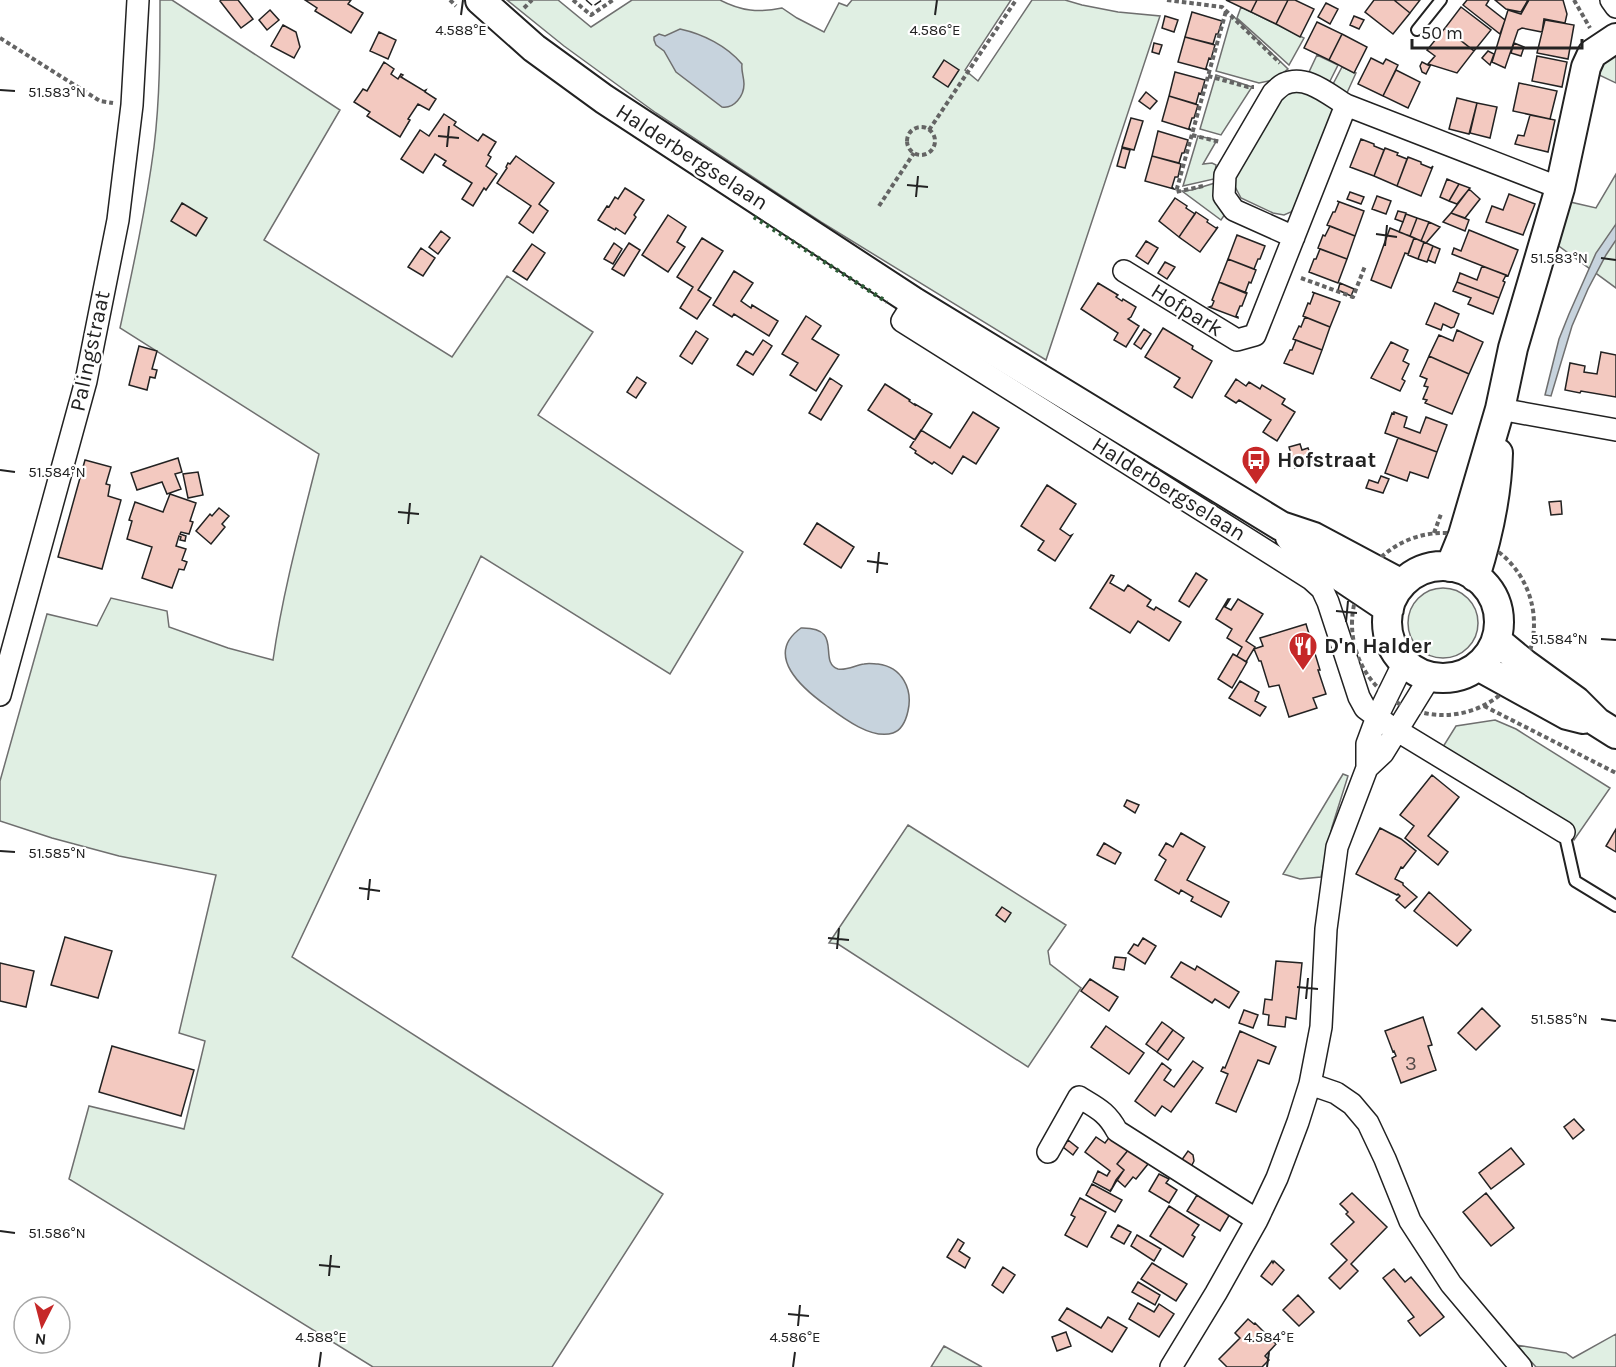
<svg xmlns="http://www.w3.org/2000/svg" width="1616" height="1367" viewBox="0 0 1616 1367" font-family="Karla,sans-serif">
  <rect width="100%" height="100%" fill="#fff"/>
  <path fill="#e0efe3" stroke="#6f6f6f" stroke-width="1.5" d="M160 0H172L340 110 264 240 452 357 507 276 593 332 538 415 743 552 670 674 481 556 292 957 663 1194 552 1367H373L69 1179 89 1106 184 1129 205 1041 179 1033 216 875 119 856 52 838 0 821V781L47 614 97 626 111 598 167 611 169 627 228 648 273 660C283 590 302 522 319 454L120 328C133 268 146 208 154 147 160 98 160 49 160 0Z
    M507 0H558L591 27 632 0H720C741 11 759 13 782 8L797 18 824 32 839 3 847 6 852 0H1011L965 70 978 81 1032 0H1065L1082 5 1118 12 1160 16 1046 360 821 222 656 113 564 46Z
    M1241 7 1304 38 1289 65 1237 18Z
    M1232 15 1288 69 1273 80 1259 83 1216 71Z
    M1616 44V83L1597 74Z
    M1317 55 1338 65 1329 83 1309 72Z
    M1342 67 1356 73 1346 95 1332 86Z
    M1216 75 1252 87 1221 135 1200 129Z
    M1303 83 1331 101 1335 112 1298 204 1291 212 1284 215 1273 213 1241 198 1231 179 1278 94Z
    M1198 136 1217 140 1203 164 1212 163 1216 165 1214 179 1183 186Z
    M1616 174V288L1556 244 1570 202 1596 208Z
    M1215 183 1228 210 1221 220 1182 191 1192 190Z
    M1408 623a35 35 0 1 1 70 0a35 35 0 1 1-70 0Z
    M1495 720 1516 729 1610 788 1574 840 1441 750 1456 726Z
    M1343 774 1348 776 1332 827 1321 877 1300 879 1283 874Z
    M908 825 1066 925 1048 951 1050 964 1081 988 1028 1067 838 944 829 943Z
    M1616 1334V1367H1536L1516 1345 1566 1353 1573 1358Z
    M944 1346 982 1367H931Z"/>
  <path fill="#c7d3dd" stroke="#6f6f6f" stroke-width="1.5" d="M680 29C703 34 727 46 742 64 741 71 744 77 744 84 744 96 734 109 722 107L676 72 664 51 656 45 654 40V37L659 34 665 36Z
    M1616 224V240L1606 255 1588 289 1572 326 1551 396 1545 395 1559 339 1569 314 1596 253Z
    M801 628C845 627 817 662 838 669 846 671 856 665 864 664 869 663 874 664 878 664 902 667 913 689 908 711 906 720 902 730 893 733 872 740 843 718 827 706 803 689 763 655 801 628Z"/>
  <path fill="#f3c9c0" stroke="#222" stroke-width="1.5" d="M221 0H238L253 19 241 28 220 1Z
    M305 0H351L348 4 363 13 351 33 315 11 317 8Z
    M1226 0H1257L1251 12Z
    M1257 0H1288L1276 24 1251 12Z
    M1288 0H1295L1314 9 1300 37 1276 24Z
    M1374 0H1394L1410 13 1393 34 1365 12Z
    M1394 0H1420L1410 13Z
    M1467 0H1489L1486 5 1505 20 1500 34 1463 5Z
    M1495 0H1528L1521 12 1506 9Z
    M1529 0H1563L1567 14 1565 23 1544 19 1542 32 1522 28 1518 30 1505 68 1492 62 1508 10 1521 14Z
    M1326 3 1338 9 1330 24 1318 17Z
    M1461 7 1491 30 1474 51 1445 28Z
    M270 10 279 20 267 30 259 20Z
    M1192 12 1222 21 1218 34H1216L1213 44 1185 37Z
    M1165 16 1178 20 1174 32 1162 28Z
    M1354 16 1364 20 1359 29 1350 25Z
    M1545 20 1574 25 1568 59 1537 53Z
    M1317 22 1342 34 1329 60 1304 48Z
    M283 25 296 32 300 47 294 58 271 46Z
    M1445 28 1474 51 1457 73 1428 64 1435 56 1427 50Z
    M379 32 396 40 388 59 370 51Z
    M1342 34 1367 47 1354 73 1329 60Z
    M1185 37 1215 45 1211 59 1209 58 1206 68 1208 70 1178 62Z
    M1154 43 1162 45 1159 54 1152 52Z
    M1514 43 1524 47 1521 56 1511 53Z
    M1488 51 1494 54 1490 65 1482 58Z
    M1537 56 1567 62 1562 87 1532 81Z
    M1371 58 1383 64 1386 59 1398 65 1383 96 1358 84Z
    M944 60 959 70 948 87 933 77Z
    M384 62 394 69 391 74 398 79 401 74 403 75 401 77 424 91 426 90 425 92 436 99 429 110 418 104 408 119 410 120 400 137 367 116 370 112 354 102 363 89 367 91Z
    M1422 62 1430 66 1426 74 1422 72 1420 66Z
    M1396 70 1420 82 1408 108 1383 96Z
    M1175 72 1205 80 1201 94 1199 93 1196 104 1169 96Z
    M1519 83 1557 91 1550 119 1513 111Z
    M1146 92 1157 101 1150 109 1139 101Z
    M1169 96 1198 105 1194 118H1192L1189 128 1191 130 1162 121Z
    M1457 98 1477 103 1469 134 1449 129Z
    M1477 103 1497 107 1490 138 1470 133Z
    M444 114 456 122 454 125 478 141 483 134 496 142 488 155 491 157 486 166 497 174 486 190 484 188 473 206 462 199 472 183 443 165 446 161 435 154 423 173 401 159 420 130 429 136Z
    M1530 115 1555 120 1548 152 1515 144 1518 135 1524 136Z
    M1131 118 1143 121 1134 150 1122 147Z
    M1158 131 1188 140 1184 153H1182L1179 163 1152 156Z
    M1361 139 1374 144V146L1384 150 1374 176 1350 167Z
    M1122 148 1130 150 1125 168 1117 166Z
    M1385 148 1398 153 1397 155 1407 159 1397 186 1374 176Z
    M516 156 554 183 539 204 548 211 533 233 519 223 531 206 497 183 507 168 506 167 508 163 510 164Z
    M1152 156 1181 164 1178 177H1175L1172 187 1174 189 1145 181Z
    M1408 157 1421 162V164L1431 168 1433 166 1421 196 1397 186Z
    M1447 179 1459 184 1449 201 1440 197Z
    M1459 184 1470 188 1457 204 1449 201Z
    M625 188 644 200 634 215 636 217 625 234 616 228 615 230 598 220 607 206 609 207 615 197 618 199Z
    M1469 189 1480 199 1465 218 1451 213Z
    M1350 192 1364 197 1361 204 1347 199Z
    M1509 194 1535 204 1523 235 1486 222 1492 206 1503 210Z
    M1377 196 1391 201 1386 214 1372 209Z
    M1175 198 1187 206 1186 208 1195 214 1179 237 1159 221Z
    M1337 201 1364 211 1355 236 1327 225 1333 212H1335L1339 202Z
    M182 203 207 218 196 236 171 221Z
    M1398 211 1406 213 1403 222 1395 219Z
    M1196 212 1208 220 1207 222 1216 228 1218 227 1200 252 1179 237Z
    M1451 213 1469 220 1465 231 1443 222Z
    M1406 214 1417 218 1410 236 1399 232Z
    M668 215 686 227 677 242 685 247 668 272 642 255Z
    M1417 218 1429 222 1421 241 1410 236Z
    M1429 222 1440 227 1426 243 1421 241Z
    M1330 226 1355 236 1347 259 1318 248 1323 235 1325 236Z
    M1390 228 1414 238 1408 254 1405 253 1391 288 1371 280Z
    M1469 230 1518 250 1508 276 1452 254 1454 248 1461 251Z
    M441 231 450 238 438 254 429 247Z
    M1237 235 1265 246 1260 259H1258L1254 269 1228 259Z
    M702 238 723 251 698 290 711 298 697 319 680 308 693 287 677 277Z
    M1414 238 1424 242 1418 259 1408 255Z
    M1146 241 1158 248 1148 264 1136 256Z
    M1424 242 1433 246 1427 262 1418 259Z
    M614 243 622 249 613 264 604 259Z
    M629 243 640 250 624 276 612 269Z
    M532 244 545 253 527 280 513 271Z
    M1433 246 1440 249 1435 263 1428 260 1427 262Z
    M421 248 435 258 423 276 408 267Z
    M1320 249 1347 259 1338 283 1309 272 1314 259H1316Z
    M1228 259 1256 270 1251 283 1249 282 1245 293 1219 282Z
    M1165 262 1175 267 1167 279 1158 273Z
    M1482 266 1506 275 1503 281 1505 282 1499 298 1457 282 1460 273 1477 280Z
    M734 271 753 283 741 301 751 308 752 305 778 321 769 336 734 314 732 317 713 305Z
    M1219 282 1247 293 1242 306H1240L1236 316 1238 317V318L1209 307 1212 306 1214 301 1212 300Z
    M1457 282 1499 298 1493 314 1468 304 1471 298 1453 291Z
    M1098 283 1118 295 1116 297 1122 301 1123 299 1136 307 1131 317 1128 319 1139 326 1126 347 1114 340 1118 333 1081 309Z
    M1340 283 1354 289 1351 296 1338 290Z
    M1312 292 1340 302 1330 327 1303 316 1308 303 1310 304 1314 293Z
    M1435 303 1459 314 1454 327 1451 328 1443 324 1441 330 1426 324Z
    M806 316 821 326 812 339 839 355 816 391 790 375 798 363 782 354Z
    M1305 317 1330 327 1322 350 1293 339 1299 326 1301 327Z
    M1163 328 1193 346 1192 349 1212 361 1192 398 1174 387 1180 378 1145 357Z
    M1144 329 1151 334 1141 349 1134 344Z
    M1457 330 1483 342 1469 374 1429 356 1439 335 1453 341Z
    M696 331 708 339 692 364 680 356Z
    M763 340 772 346 753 375 737 365 746 351 753 355Z
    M1296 340 1322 350 1313 374 1284 363 1290 350H1292Z
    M1391 342 1408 350 1403 361 1409 364 1402 379 1405 381 1400 391 1371 378Z
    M139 346 157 351 152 369 157 370 155 378 150 377 147 390 129 385Z
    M1601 352 1616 355V397L1581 391 1580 393 1565 390 1570 363 1585 366 1584 372 1597 374Z
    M1429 356 1469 374 1452 414 1425 403 1427 400 1423 399 1428 387 1424 386 1427 379 1420 376Z
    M637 377 646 383 636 398 627 392Z
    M830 378 842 386 821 420 809 413Z
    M1236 379 1246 386 1249 382 1260 389 1262 385 1285 399 1282 404 1295 412 1277 441 1263 432 1271 420 1239 400 1236 403 1225 396Z
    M885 384 910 400 909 401 915 405V404L932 414 915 440 868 410Z
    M973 412 999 428 976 464 963 456 952 474 934 462 932 464 915 453 916 451 910 447 921 430 950 448Z
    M1394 412 1407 417 1404 427 1420 433 1426 417 1447 425 1437 452 1385 433 1392 413 1394 414Z
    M1398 438 1437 452 1428 478 1410 472 1407 481 1385 473Z
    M1300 444 1302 450 1308 448 1313 462 1295 468 1289 447Z
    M178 458 182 472 175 474 181 489 167 494 162 482 137 490 131 473Z
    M85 460 111 467 106 484 110 485 108 496 121 500 102 569 58 557Z
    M198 472 203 495 188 498 183 474Z
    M1381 476 1389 479 1383 493 1366 488 1369 480 1378 483Z
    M1047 485 1076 504 1060 529 1070 536 1072 535 1055 561 1038 550 1044 541 1021 526Z
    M170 494 196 503 190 521 193 522 189 534 181 532 180 534 186 536 185 541 180 540 181 537 179 536 176 546 186 549 182 560 187 562 184 570 179 569 172 588 142 578 152 547 127 539 132 521 129 520 135 502 163 512Z
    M1561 501 1562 514 1551 515 1549 502Z
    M219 508 229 516 222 524 225 527 211 544 196 531 210 514 212 516Z
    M817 523 854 547 841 568 804 544Z
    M1196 573 1207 580 1189 607 1179 601Z
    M1111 575 1114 576 1110 583 1124 591 1128 585 1151 600 1147 606 1154 610 1156 607 1181 622 1169 641 1138 621 1130 633 1090 608Z
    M1228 599H1230L1225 607 1231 610 1238 599 1263 614 1246 641 1255 647 1246 662 1237 656 1242 647 1227 638 1232 629 1216 619Z
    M1306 624 1320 670H1318L1326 694 1313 698 1317 708 1289 717 1279 685 1269 687 1261 661H1259L1254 649 1263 646 1260 638Z
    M1233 654 1247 662 1232 688 1218 679Z
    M1240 681 1259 692 1255 701 1266 707 1260 716 1229 698Z
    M1432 775 1459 797 1428 836 1448 852 1438 865 1405 838 1414 826 1400 815Z
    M1127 800 1139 805 1135 813 1124 806Z
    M1380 828 1401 839 1416 851 1403 868 1401 867 1395 879 1403 883V885L1417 897 1405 908 1396 900 1400 896 1398 894 1397 895 1356 874Z
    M1616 829V852L1606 846Z
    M1181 833 1205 847 1187 880 1229 902 1221 917 1191 901 1193 897 1181 890 1179 894 1155 880 1166 860 1159 855 1166 843 1173 847Z
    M1104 843 1121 853 1115 864 1097 855Z
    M1429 892 1471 930 1457 946 1414 911Z
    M1002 907 1011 913 1005 922 996 915Z
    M65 937 112 951 98 998 51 985Z
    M1143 938 1156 946 1145 964 1128 953 1134 944 1138 946Z
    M1115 957 1126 958 1124 970 1113 968Z
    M1276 961 1302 963 1296 1019 1286 1017 1285 1027 1268 1025 1269 1015 1263 1014 1265 999 1272 1000Z
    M1181 962 1195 970 1197 966 1239 992 1229 1008 1215 999 1212 1003 1171 977Z
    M0 963 34 971 26 1007 0 1001Z
    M1090 979 1118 997 1109 1011 1081 991Z
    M1482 1008 1500 1026 1476 1050 1458 1033Z
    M1244 1010 1258 1015 1253 1028 1239 1023Z
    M1423 1017 1432 1045 1428 1046 1436 1070 1401 1083 1392 1058 1396 1056 1394 1051 1393 1052 1385 1031Z
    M1162 1022 1173 1030 1157 1052 1146 1044Z
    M1106 1026 1144 1053 1129 1074 1091 1047Z
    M1173 1030 1184 1038 1168 1060 1157 1052Z
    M1240 1031 1276 1047 1269 1064 1258 1060 1236 1112 1216 1103 1228 1074 1221 1071 1223 1067 1225 1068Z
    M112 1046 194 1070 181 1116 99 1092Z
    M1193 1061 1203 1068 1171 1112 1162 1106 1155 1116 1135 1101 1162 1063 1171 1070 1164 1080 1174 1087Z
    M1574 1119 1584 1130 1573 1139 1564 1127Z
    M1111 1135 1129 1149 1117 1164 1124 1170 1110 1191 1093 1182 1098 1171 1107 1176 1110 1171 1085 1152 1096 1137 1105 1143Z
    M1068 1140 1078 1148 1073 1155 1063 1147Z
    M1511 1148 1524 1164 1491 1189 1479 1173Z
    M1129 1149 1148 1164 1136 1179 1133 1177 1125 1187 1117 1180 1110 1192 1116 1180 1124 1170 1117 1164Z
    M1188 1151 1193 1155 1194 1161 1191 1167 1181 1161Z
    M1159 1174 1169 1179 1166 1183 1177 1190 1169 1203 1149 1191Z
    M1092 1184 1122 1200 1115 1212 1086 1195Z
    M1352 1193 1387 1227 1351 1264 1358 1271 1340 1289 1329 1278 1347 1260 1331 1244 1354 1222 1346 1214 1348 1212 1340 1204Z
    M1486 1193 1514 1228 1491 1246 1463 1212Z
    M1197 1195 1230 1214 1220 1231 1187 1211Z
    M1080 1198 1106 1212 1087 1247 1065 1235 1075 1217 1071 1215Z
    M1169 1206 1199 1225 1192 1235 1195 1237 1183 1257 1150 1236Z
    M1118 1225 1131 1232 1124 1244 1111 1237Z
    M1137 1235 1161 1249 1154 1261 1131 1246Z
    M958 1239 964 1243 959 1251 970 1258 965 1268 947 1257Z
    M1272 1261 1273 1263 1274 1261 1284 1270 1272 1285 1261 1276Z
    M1152 1263 1187 1284 1176 1301 1141 1279Z
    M1003 1267 1015 1275 1003 1293 992 1285Z
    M1394 1269 1405 1282 1411 1277 1444 1317 1420 1336 1408 1321 1414 1317 1383 1278Z
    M1138 1282 1160 1295 1155 1305 1132 1292Z
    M1298 1295 1314 1312 1299 1326 1283 1310Z
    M1138 1303 1154 1312 1159 1304 1174 1314 1159 1337 1129 1319Z
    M1067 1308 1101 1328 1108 1317 1127 1328 1112 1352 1059 1320Z
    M1248 1319 1254 1324 1255 1323 1276 1344 1265 1356 1269 1360 1262 1367H1227L1219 1359 1240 1338 1235 1333Z
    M1066 1332 1071 1346 1057 1351 1052 1337Z"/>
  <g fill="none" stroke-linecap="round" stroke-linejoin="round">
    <g stroke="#222" stroke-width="14">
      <path id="lane" d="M1417 30 1441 0
        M1564 832 1575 881 1616 906"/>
    </g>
    <g stroke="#222" stroke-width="24">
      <path id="street" d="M1611 0 1616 7
        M1294 237 1234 210 1224 196 1225 175 1273 93C1276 90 1280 86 1284 84 1306 74 1328 94 1346 105
        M1124 271 1237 340 1255 335 1346 105 1560 188
        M914 302 902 321 1311 579 1322 589 1328 602 1359 697 1365 708 1388 725 1564 832
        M1500 409 1616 430
        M0 695 86 381 118 220 132 105 138 0
        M1367 768 1383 753 1430 677
        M1310 1084 1336 1093 1352 1104 1368 1123 1385 1159 1410 1221 1451 1284 1521 1367
        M1048 1152 1079 1097C1097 1108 1107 1112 1117 1131L1257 1220
        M1171 1367 1216 1293 1257 1220 1277 1178 1298 1122 1310 1084 1321 1027 1326 929 1337 847 1367 768V744L1377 717 1404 662"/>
    </g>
    <g stroke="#222" stroke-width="32">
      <path id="secondary" d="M480 0 534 48 604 99 914 302 1281 526 1314 537 1402 584
        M1290 537 1304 552 1389 609
        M1387 622a56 56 0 1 1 112 0a56 56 0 1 1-112 0Z
        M1450 567 1463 535 1500 409 1513 348 1560 188 1586 67 1592 54 1616 38
        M1475 577C1488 536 1497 496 1498 453
        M1496 640 1525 664 1576 701 1597 722 1616 734
        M1478 666 1567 715 1583 719"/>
    </g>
    <path stroke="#646464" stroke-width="4" stroke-dasharray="4.5 3" stroke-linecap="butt" d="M450 0 456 6
      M573 0 591 15 613 0
      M1167 0 1222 7 1280 63
      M1574 0 1590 28
      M524 8 532 0
      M0 38 100 101 113 103
      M1208 76 1248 87H1254
      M907 141a14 14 0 1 1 28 0a14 14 0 1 1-28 0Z
      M929 130 1016 0
      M1192 135 1220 142
      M1203 186 1176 192 1226 11
      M879 206 914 153
      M1301 278 1353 297 1365 266
      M1352 624a91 91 0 1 1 182 0a91 91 0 1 1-182 0Z
      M1434 533 1441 514
      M1484 706 1616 773"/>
    <use href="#lane" stroke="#fff" stroke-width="10"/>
    <use href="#street" stroke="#fff" stroke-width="21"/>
    <use href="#secondary" stroke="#fff" stroke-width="28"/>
    <path stroke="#2f5e38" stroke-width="4.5" stroke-dasharray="3 4.5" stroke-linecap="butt" d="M754 217 887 302"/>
    <path stroke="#222" stroke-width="1.5" stroke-dasharray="8 3" stroke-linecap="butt" d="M586 0 593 6 602 0"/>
  </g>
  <path fill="none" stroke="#222" stroke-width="2" d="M461 15 463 0M935 15 937 0M0 90 15 91M438 136 459 138M447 147 449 126M907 185 928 187M916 197 918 176M1376 234 1397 237M1385 246 1387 225M1601 258 1616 260M0 470 15 472M398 512 419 514M408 524 410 503M867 561 888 564M877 573 879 552M1336 611 1357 613M1346 622 1348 601M1601 639 1616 640M0 851 15 852M359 888 380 891M368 900 370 879M828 938 849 940M837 949 839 928M1297 987 1318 989M1306 999 1308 978M1601 1019 1616 1021M0 1231 15 1233M319 1265 340 1267M329 1276 331 1255M788 1314 809 1316M798 1326 800 1305M319 1367 321 1352M793 1367 795 1352M1267 1367 1269 1352"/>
  <defs>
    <g id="bus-pin" transform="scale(1.5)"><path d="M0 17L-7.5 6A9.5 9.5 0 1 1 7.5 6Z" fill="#c62828" stroke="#fff"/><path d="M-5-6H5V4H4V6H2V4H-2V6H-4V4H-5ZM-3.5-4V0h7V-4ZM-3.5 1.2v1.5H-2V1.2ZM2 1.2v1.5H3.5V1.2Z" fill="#fff"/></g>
    <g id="restaurant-pin" transform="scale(1.5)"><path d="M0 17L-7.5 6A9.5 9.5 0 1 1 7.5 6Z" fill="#c62828" stroke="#fff"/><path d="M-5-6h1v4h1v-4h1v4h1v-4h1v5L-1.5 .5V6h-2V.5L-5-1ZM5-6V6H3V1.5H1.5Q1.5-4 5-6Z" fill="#fff"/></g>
  </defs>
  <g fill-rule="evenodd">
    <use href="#bus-pin" x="1256" y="460"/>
    <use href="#restaurant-pin" x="1303" y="646"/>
  </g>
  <g text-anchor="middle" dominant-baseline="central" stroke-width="4.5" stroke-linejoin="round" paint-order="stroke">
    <g font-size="20" fill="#564c4a">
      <text x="1411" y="1063">3</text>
    </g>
    <g font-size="22" fill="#222" stroke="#fff">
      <text transform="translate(692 157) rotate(33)">Halderbergselaan</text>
      <text transform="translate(1187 310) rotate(32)">Hofpark</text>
      <text transform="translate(90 351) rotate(-78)">Palingstraat</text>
      <text transform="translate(1169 489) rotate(32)">Halderbergselaan</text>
    </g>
    <g font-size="22" font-weight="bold" fill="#222" stroke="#fff" text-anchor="start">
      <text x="1277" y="460">Hofstraat</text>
      <text x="1324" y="646">D'n Halder</text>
    </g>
  </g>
  <g font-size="15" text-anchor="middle" fill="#222" stroke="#fff" stroke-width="4.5" stroke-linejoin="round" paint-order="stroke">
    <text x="461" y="35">4.588°E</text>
    <text x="935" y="35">4.586°E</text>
    <text x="57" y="97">51.583°N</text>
    <text x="1559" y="263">51.583°N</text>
    <text x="57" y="477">51.584°N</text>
    <text x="1559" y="644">51.584°N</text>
    <text x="57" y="858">51.585°N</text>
    <text x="1559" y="1024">51.585°N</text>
    <text x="57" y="1238">51.586°N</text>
    <text x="321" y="1342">4.588°E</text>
    <text x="795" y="1342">4.586°E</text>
    <text x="1269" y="1342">4.584°E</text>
  </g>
  <g transform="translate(42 1325) rotate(186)"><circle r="28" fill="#ffffff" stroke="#a7a7a7" stroke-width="1.5"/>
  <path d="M0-4.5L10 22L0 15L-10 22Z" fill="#c62828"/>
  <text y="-9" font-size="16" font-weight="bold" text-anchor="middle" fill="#222222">N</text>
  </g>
  <path d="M1412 39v9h170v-9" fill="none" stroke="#222222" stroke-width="3"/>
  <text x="1421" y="39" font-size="18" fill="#222222" stroke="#ffffff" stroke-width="4.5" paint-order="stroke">50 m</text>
</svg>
